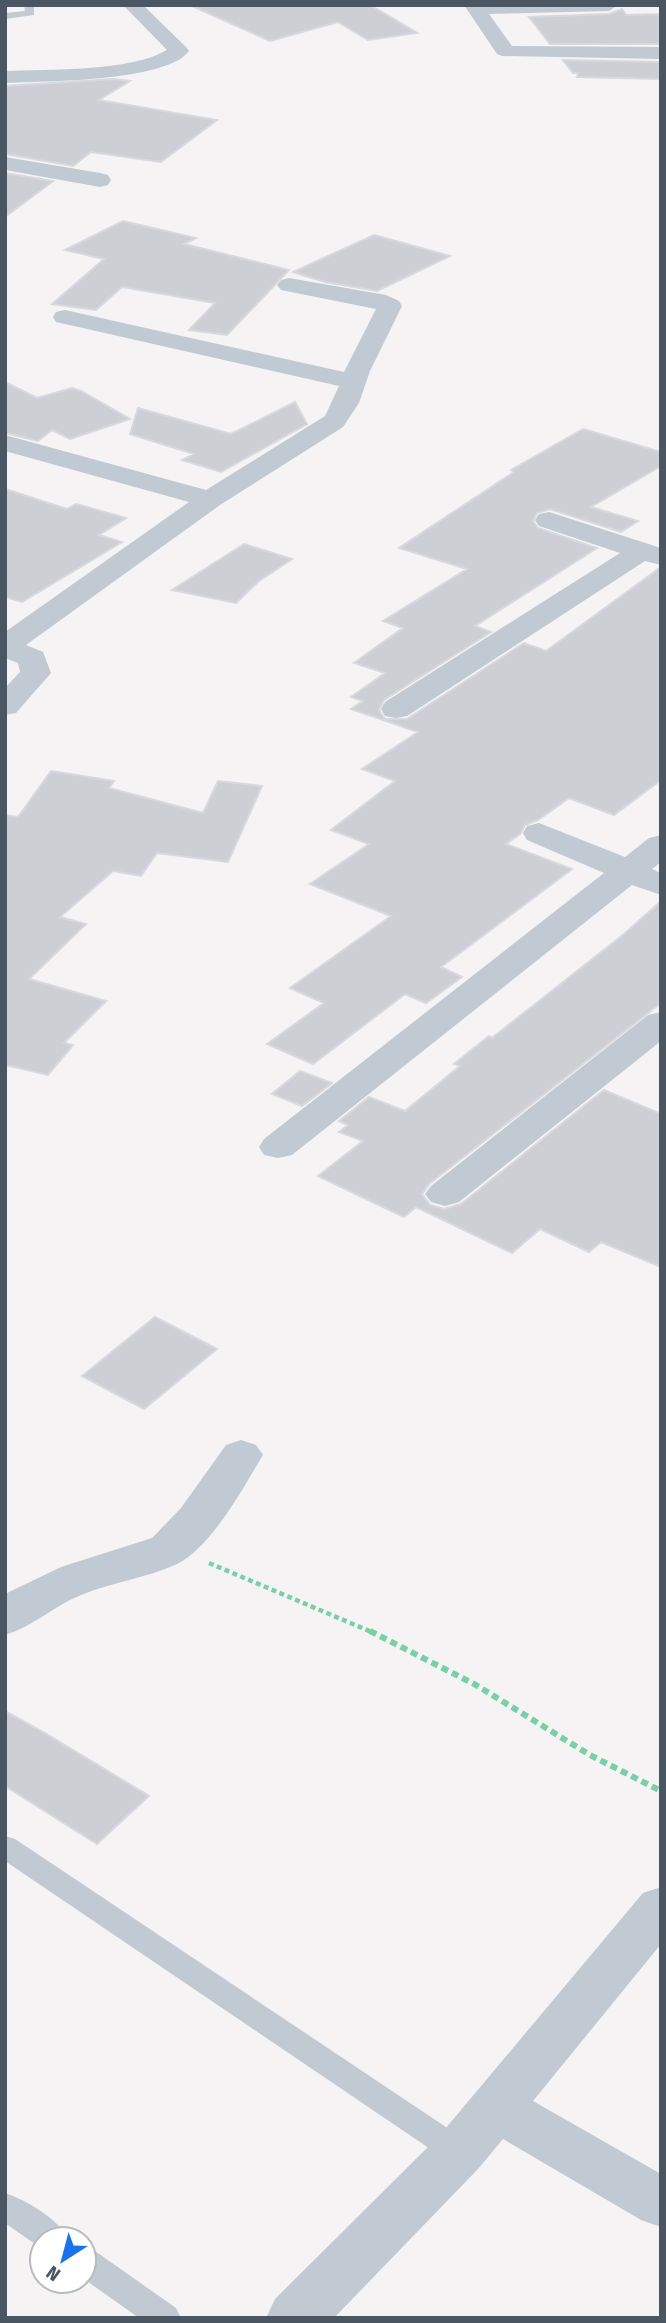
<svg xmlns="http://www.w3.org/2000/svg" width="666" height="2323" viewBox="0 0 666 2323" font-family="'Fira Sans Condensed',sans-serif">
  <rect width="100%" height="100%" fill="#f5f3f3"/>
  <path fill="#cdcfd5" stroke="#d7d9de" stroke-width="2" d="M190 5H370L417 33 368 40 338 22 270 41Z
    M622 9 626 15 661 14V44H550L529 17 609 14Z
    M563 60 661 62V79L577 77 578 73H573Z
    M114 79 130 81 99 100 217 120 161 162 91 152 73 166 5 154V86Z
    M5 173 53 181 5 217Z
    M123 221 196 238 184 244 289 270 227 335 189 330 215 303 122 287 96 310 52 304 104 259 65 250Z
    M374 235 450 256 377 291 325 282 293 272Z
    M5 382 37 398 72 388 81 391 130 419 70 439 52 430 38 441 5 433Z
    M295 402 307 424 221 472 182 460 194 454 130 434 138 408 231 434Z
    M583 429 661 452V466L591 507 638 521 621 532 550 509 537 513 533 521 538 528 597 548 475 626 491 632 384 700 379 710 385 719H407L524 643 546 651 661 567V780L614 815 569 798 538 820 525 825 521 833 506 844 572 869 441 967 462 977 426 1003 405 994 313 1064 267 1044 324 1003 290 988 391 916 310 884 369 844 331 830 395 781 362 769 418 732 351 709 363 701 351 697 385 673 354 663 403 628 383 621 467 569 399 548 514 472 511 470Z
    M5 489 67 509 76 504 126 518 99 535 122 542 22 602 5 597Z
    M244 544 292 559 259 581 236 603 172 590Z
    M51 771 114 781 109 788 203 813 218 781 262 786 228 862 157 853 141 876 113 871 60 917 86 924 29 979 106 1001 64 1043 73 1045 48 1075 5 1065V815L18 817Z
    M661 901V1003L429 1184 422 1194 430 1205 444 1209 461 1204 604 1090 661 1114V1267L601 1242 589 1252 540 1229 512 1253 416 1207 404 1217 318 1176 363 1141 339 1132 348 1125 339 1121 369 1097 405 1111 460 1066 454 1064 489 1036 492 1038 624 934Z
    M300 1071 332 1083 302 1106 272 1094Z
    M155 1317 217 1349 144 1409 82 1376Z
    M5 1711 45 1733 149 1796 97 1844 5 1786Z"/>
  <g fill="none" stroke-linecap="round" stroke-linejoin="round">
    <path stroke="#7ad0a6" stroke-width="4.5" stroke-dasharray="5 3.5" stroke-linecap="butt" d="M209 1563 374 1633"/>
    <path stroke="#7ad0a6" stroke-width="6" stroke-dasharray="7 4.5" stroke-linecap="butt" d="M370 1631 476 1685 590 1755 661 1791"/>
    <path fill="#c1cad2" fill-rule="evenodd" d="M24 5H34V15L5 19V13L25 11Z
      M5 1836 15 1839 470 2143 474 2152 470 2161 459 2165 448 2161 5 1861Z
      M5 2193C26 2200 59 2219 68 2239H42V2249L5 2223Z
      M84 2247 95 2251 176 2308 181 2318H139L84 2279Z"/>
    <path fill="#c1cad2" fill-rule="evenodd" d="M123 5H143L186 47 189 51C166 82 44 81 5 83V71C49 69 130 72 167 50Z
      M464 5H618L609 11 489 14 512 46 661 47V59L502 56 497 54Z
      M5 157 100 173 108 175 111 180 108 185 100 187 5 170Z
      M289 278 386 295 399 301 402 306 370 371 359 403 343 427 220 505 26 645 43 652 51 673 16 713 5 715V688L20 672 18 663 5 658V632L189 502 5 451V435L206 490 325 416 339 386 65 324 56 322 53 317 56 312 65 310 344 372 376 309 281 290 277 285 281 280Z
      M549 512 661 548V565L645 561 407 716 396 718 385 716 381 709 385 702 620 553 539 526 535 520 539 514Z
      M539 823 625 857 649 838 661 835V862L652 869 661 873V895L632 885 292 1155 278 1158 264 1155 259 1147 264 1139 604 873 527 840 523 833 527 826Z
      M661 1012V1041L459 1202 445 1206 431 1202 425 1194 431 1186 648 1015Z
      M241 1440 256 1445 263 1455C244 1486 211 1548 177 1564 147 1578 112 1582 81 1595 54 1606 32 1627 5 1635V1594L61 1567 152 1538 181 1508 226 1445Z
      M661 1887V1944L533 2101 661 2174V2227L641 2220 503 2139 478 2169 334 2318H266L275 2299 440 2135 643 1893Z"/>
  </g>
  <rect width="666" height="2323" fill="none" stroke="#4a5661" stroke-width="14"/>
  <g transform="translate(63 2260) rotate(216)"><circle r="33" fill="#ffffff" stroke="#b7bbc0" stroke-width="2"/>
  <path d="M0-5L12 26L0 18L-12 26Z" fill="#1a73e8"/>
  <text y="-10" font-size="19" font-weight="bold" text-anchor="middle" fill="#4a5661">N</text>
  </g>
</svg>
